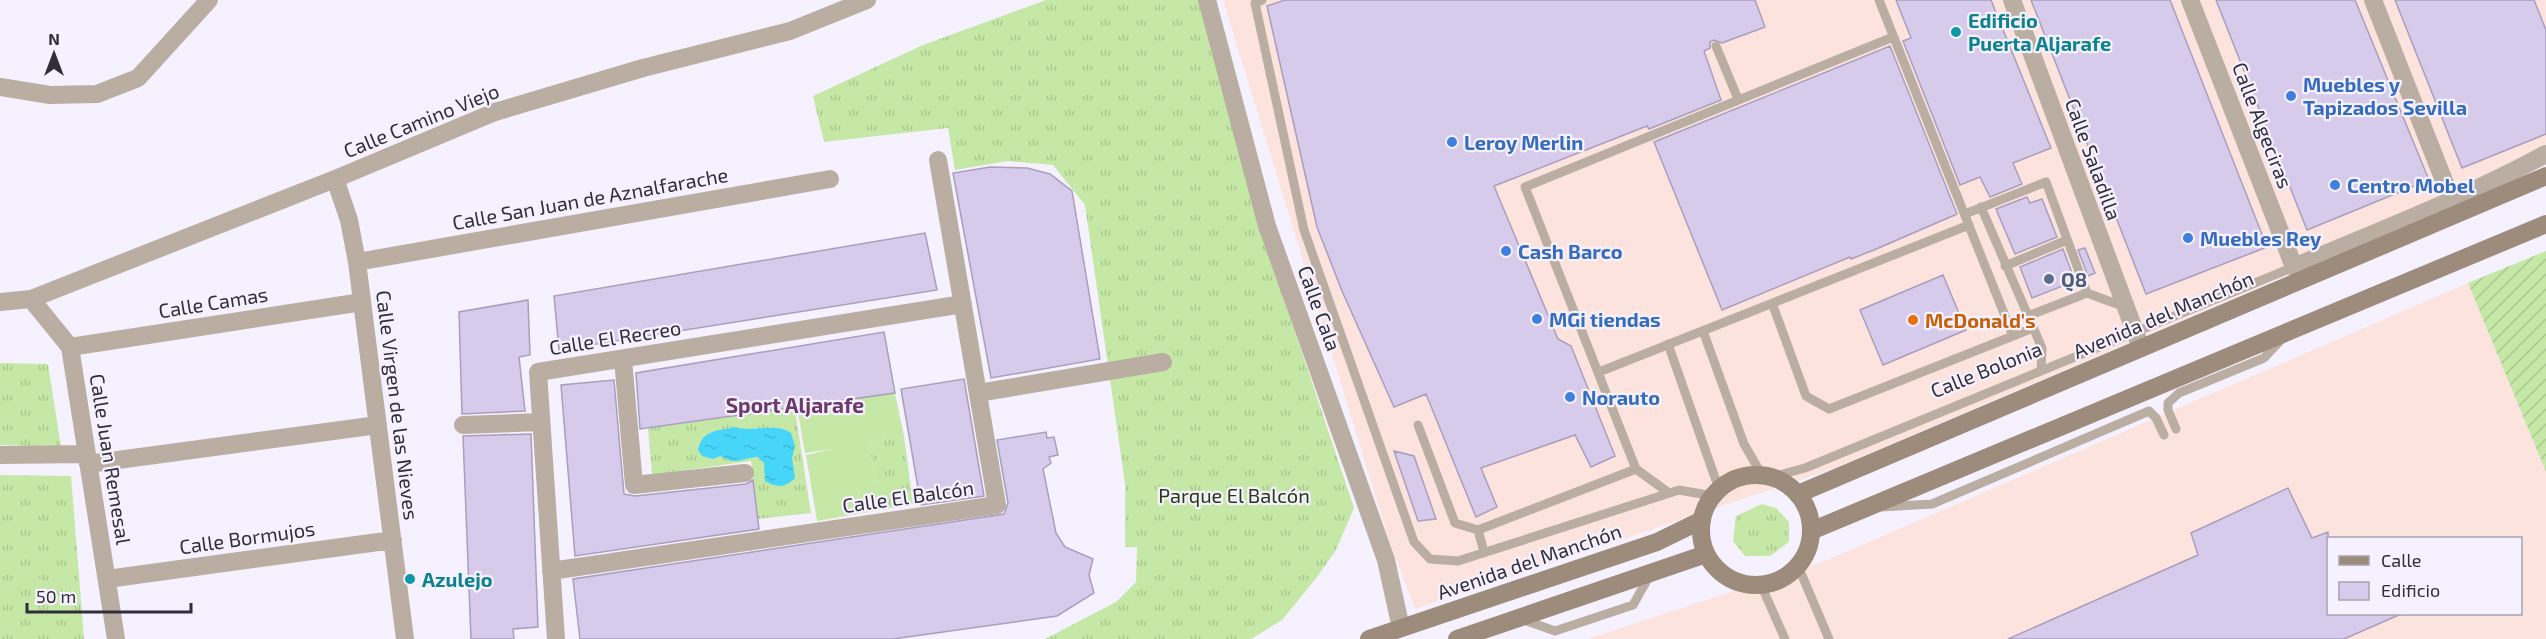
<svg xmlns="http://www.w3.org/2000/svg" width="2546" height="639" viewBox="0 0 2546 639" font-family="'Exo 2',sans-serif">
  <defs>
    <pattern id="grass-tufts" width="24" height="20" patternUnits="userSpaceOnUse" patternTransform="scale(1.5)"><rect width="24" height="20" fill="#c5e8a6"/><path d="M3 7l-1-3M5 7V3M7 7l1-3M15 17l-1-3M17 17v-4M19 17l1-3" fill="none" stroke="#aac790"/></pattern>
    <pattern id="garden-furrows" width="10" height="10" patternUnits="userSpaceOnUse" patternTransform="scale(1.5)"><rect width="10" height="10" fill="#c5e8a6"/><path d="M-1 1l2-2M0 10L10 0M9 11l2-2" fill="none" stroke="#aac790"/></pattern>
    <pattern id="water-ripples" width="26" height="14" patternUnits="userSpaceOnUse" patternTransform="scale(1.5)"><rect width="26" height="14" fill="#47d6f9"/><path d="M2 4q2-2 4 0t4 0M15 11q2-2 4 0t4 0" fill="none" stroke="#3fb8d6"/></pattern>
  </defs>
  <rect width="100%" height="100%" fill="#f6f1fe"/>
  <path fill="#fde3dd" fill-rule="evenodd" d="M1223 0H2546V164L1838 467 1415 609 1389 540Z
    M2468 283 2546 472V639H1588L1825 561ZM2328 538H2520V614H2328Z"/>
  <path fill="url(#grass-tufts)" d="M1046 0H1198L1260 227 1354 508 1336 550 1317 577 1282 620 1251 639H1045L1116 602 1136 582 1137 547H1125V484L1085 205 1053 165 1008 161 955 170 948 128 824 142 813 96 923 45Z
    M0 363 48 364 61 447 0 445Z
    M794 404 811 513 758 519 751 461 652 475 648 428Z
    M904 436 913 504 880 510 869 442Z
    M0 475 71 476 84 639H0Z
    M1762 504 1776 508 1789 522V542L1770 556H1745L1733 541 1736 516Z"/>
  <path fill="url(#garden-furrows)" d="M2546 251V472L2468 283Z"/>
  <path fill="#c5e8a6" d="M895 393 904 436 869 442 880 510 817 521 806 455 833 449 805 453 797 407Z
    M35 573 60 600V606H56L30 578V575Z"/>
  <path fill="url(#water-ripples)" d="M735 427C754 433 774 422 791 433L795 446 792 458 795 478C785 488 777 488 765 481L764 463 758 457C740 458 739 466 720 456L713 459 702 456 698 450C702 429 719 431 735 427Z"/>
  <path fill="#d7cbeb" stroke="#a99ebd" stroke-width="1.5" d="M1285 0H1755L1765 27 1722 43 1714 40 1710 42V48L1704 51 1721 100 1649 129 1647 126 1494 186 1558 339 1571 346 1615 456 1591 467 1575 435 1481 468 1497 507 1476 517 1426 394 1394 407 1342 291 1317 227 1267 6Z
    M1896 0H1991L2051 148 2013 163 2022 184 1990 197 1980 177 1960 185 1903 41 1911 38Z
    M2031 0H2170L2267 247 2146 294Z
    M2216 0H2355L2429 180 2307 230Z
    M2395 0H2534L2546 30V134L2462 168Z
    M1890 46 1957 214 1874 250 1851 259 1850 257 1722 310 1654 142Z
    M990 167 1027 168 1050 174 1072 191 1100 359 991 378 953 173Z
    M2027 197 2030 203 2042 199 2057 237 2015 254 1996 209Z
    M925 233 937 290 559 350 554 296Z
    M2085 248 2095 273 2088 276 2078 250Z
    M2063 249 2075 281 2032 298 2020 267Z
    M1943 275 1966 330 1883 365 1860 310Z
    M528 300 530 355 519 357 525 411 462 414 459 312Z
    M884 332 895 393 640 429 636 373Z
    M964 379 984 496 921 505 901 389Z
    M614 380 624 494 635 496 746 484 753 480 759 529 575 556 561 385Z
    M1046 432 1047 438 1054 437 1058 455 1049 457 1051 463 1043 469 1056 533 1065 547 1093 559 1089 575 1094 593 1057 616 893 639H580L573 579 1004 514 1008 503 997 440Z
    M531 434 538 627 513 629 514 639H471L463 436Z
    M1394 451 1414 456 1436 519 1418 521Z
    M2288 488 2312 538 2328 532V614H2401L2344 639H2008L2198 555 2191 533Z"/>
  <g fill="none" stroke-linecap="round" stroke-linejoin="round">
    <path stroke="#baaea3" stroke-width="9" d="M1262 0 1255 3 1304 230 1414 542 1430 559 1458 561 1679 490 1713 496
      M1716 46 1738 99
      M1981 207 2042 348 2041 371
      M1965 214 2046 182 2087 293 2125 307
      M2005 266 2067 240
      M1772 303 1806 396 1829 409 2013 336 1879 0
      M2028 316 2087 293
      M1703 331 1744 444 1762 475
      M2013 336 2033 328
      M1668 344 1719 489
      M1599 372 1969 225
      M1418 425 1455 523 1478 530 1636 469 1525 187 1893 37
      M2176 429 2168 410V403L2179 393 2264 358 2283 338
      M1636 469 1669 493
      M1772 477 1805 468 2294 267
      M1881 507 1932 504 2149 411 2156 418 2164 435
      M1478 530 1484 552
      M1798 566 1829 639
      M1761 585 1785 639
      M1521 619 1555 631 1633 605 1650 575"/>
    <path stroke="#baaea3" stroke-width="18" d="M1207 0 1267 226 1386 560 1401 628
      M2012 0 2141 348
      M2190 0 2294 267C2379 231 2465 198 2546 154
      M2373 0 2452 201
      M0 87 50 95 97 94 138 78 209 0
      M335 179 349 220 357 262 405 639
      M357 262 830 179
      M31 299 70 347 116 639
      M0 302 31 299 335 179 495 112 643 68 790 31 867 0
      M70 347 362 302
      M623 359 634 485 745 473
      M978 393 1163 362
      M463 425 541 422
      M0 455 87 454
      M88 464 378 425
      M551 571 997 505 938 160
      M107 579 393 540
      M556 639 538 372 963 304"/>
    <path stroke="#9d8c7c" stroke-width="18" d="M1701 530a55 55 0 1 1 110 0a55 55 0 1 1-110 0Z
      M1798 494 2546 176
      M1811 531 2546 224
      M1369 639 1657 542 1702 520
      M1457 639 1706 554"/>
  </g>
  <g fill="#0f9aa8" stroke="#f6f1fe" stroke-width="2">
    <circle cx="1956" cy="32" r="6"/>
    <circle cx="410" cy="579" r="6"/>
  </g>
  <g fill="#3f7fe0" stroke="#f6f1fe" stroke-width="2">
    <circle cx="2291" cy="96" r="6"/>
    <circle cx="1452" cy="142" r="6"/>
    <circle cx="2335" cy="185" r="6"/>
    <circle cx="2188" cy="238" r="6"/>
    <circle cx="1506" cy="251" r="6"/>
    <circle cx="1537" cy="319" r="6"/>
    <circle cx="1570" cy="397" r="6"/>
  </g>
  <circle fill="#5c6f8a" stroke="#f6f1fe" stroke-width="2" cx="2049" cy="279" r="6"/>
  <circle fill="#e8710a" stroke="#f6f1fe" stroke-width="2" cx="1913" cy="320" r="6"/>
  <g text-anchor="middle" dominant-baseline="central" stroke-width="4.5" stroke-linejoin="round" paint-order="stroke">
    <g font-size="20" font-weight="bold" fill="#0d838f" stroke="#f6f1fe" text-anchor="start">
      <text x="1968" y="20">Edificio<tspan x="1968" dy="23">Puerta Aljarafe</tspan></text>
      <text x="422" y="579">Azulejo</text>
    </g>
    <g font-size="20" font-weight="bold" fill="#366cbe" stroke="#f6f1fe" text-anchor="start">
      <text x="2303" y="84">Muebles y<tspan x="2303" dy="23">Tapizados Sevilla</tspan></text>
      <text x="1464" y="142">Leroy Merlin</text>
      <text x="2347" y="185">Centro Mobel</text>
      <text x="2200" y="238">Muebles Rey</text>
      <text x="1518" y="251">Cash Barco</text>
      <text x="1549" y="319">MGi tiendas</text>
      <text x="1582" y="397">Norauto</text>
    </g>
    <g font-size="20" fill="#312d39" stroke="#f6f1fe">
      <text transform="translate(421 120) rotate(-22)">Calle Camino Viejo</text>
      <text transform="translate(2263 125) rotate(69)">Calle Algeciras</text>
      <text transform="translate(2094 159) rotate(70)">Calle Saladilla</text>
      <text transform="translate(590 198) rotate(-10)">Calle San Juan de Aznalfarache</text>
      <text transform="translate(213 302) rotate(-9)">Calle Camas</text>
      <text transform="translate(1320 308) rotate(70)">Calle Cala</text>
      <text transform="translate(2163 314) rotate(-23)">Avenida del Manchón</text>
      <text transform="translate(615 337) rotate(-9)">Calle El Recreo</text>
      <text transform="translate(1986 369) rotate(-22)">Calle Bolonia</text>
      <text transform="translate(398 405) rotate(83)">Calle Virgen de las Nieves</text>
      <text transform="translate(111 459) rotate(81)">Calle Juan Remesal</text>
      <text transform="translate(908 496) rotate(-8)">Calle El Balcón</text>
      <text transform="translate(247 537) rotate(-8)">Calle Bormujos</text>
      <text transform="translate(1529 561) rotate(-19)">Avenida del Manchón</text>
    </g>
    <g font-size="20" font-weight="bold" fill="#4e5e75" stroke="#f6f1fe" text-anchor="start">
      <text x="2061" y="279">Q8</text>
    </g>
    <g font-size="20" font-weight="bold" fill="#c56008" stroke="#f6f1fe" text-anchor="start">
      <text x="1925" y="320">McDonald's</text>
    </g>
    <g font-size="20" fill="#283a15" stroke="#f6f1fe">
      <text x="1234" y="495">Parque El Balcón</text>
    </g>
    <g font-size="21" font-weight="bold" fill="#6b396b" stroke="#f6f1fe">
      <text x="795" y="404">Sport Aljarafe</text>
    </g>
  </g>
  <rect x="2327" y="537" width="195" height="78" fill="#f6f1fe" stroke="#a7a3af" stroke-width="1.5"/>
  <rect x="2339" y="556" width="30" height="9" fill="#9d8c7c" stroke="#a7a3af" stroke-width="1.5"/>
  <text x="2381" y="567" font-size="18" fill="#312d39">Calle</text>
  <rect x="2339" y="582" width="30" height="18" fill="#d7cbeb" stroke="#a7a3af" stroke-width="1.5"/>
  <text x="2381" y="597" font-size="18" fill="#312d39">Edificio</text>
  <g transform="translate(54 54)" stroke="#f6f1fe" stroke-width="4.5" paint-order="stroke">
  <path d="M0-4.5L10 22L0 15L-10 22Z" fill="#312d39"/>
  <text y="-9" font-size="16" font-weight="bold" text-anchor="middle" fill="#312d39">N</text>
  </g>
  <path d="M27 603v9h164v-9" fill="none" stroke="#312d39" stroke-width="3"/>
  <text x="36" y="603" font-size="18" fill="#312d39" stroke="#f6f1fe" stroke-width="4.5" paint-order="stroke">50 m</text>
</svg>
